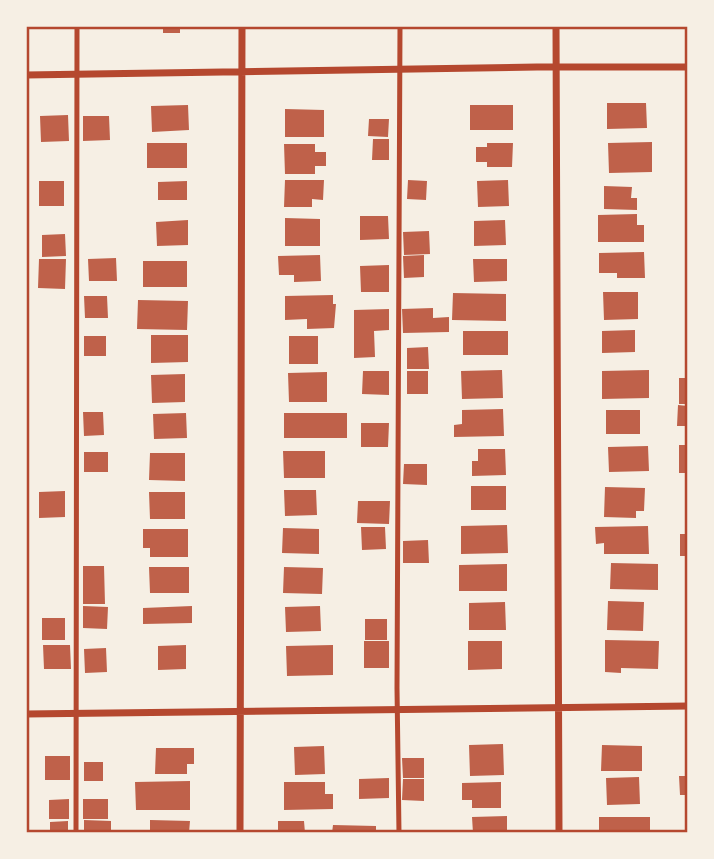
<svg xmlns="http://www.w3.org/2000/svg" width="714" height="859" viewBox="0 0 714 859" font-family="Poppins,sans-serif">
  <rect width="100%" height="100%" fill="#f6efe4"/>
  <path fill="#bf614a" d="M142 26H180V33H163V29H142Z
    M607 103H646L647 128 607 129Z
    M188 105 189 130 152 132 151 106Z
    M470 105H513V130H470Z
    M285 109 324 110V137H285Z
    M68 115 69 141 41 142 40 116Z
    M83 116H109L110 140 83 141Z
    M369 119H389L388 137 368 136Z
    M373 139H389V160H372Z
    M652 142V172L609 173 608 143Z
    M147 143H187V168H147Z
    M487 143H513L512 167H487V162H476V147H487Z
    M284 144H315V152H326V166H315V174H285Z
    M285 180H324L323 200 312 199V207H284Z
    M408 180 427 181 426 200 407 199Z
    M508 180 509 206 478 207 477 181Z
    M39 181H64V206H39Z
    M187 181V200H158V182Z
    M604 186 632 187 631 198H637V210L604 209Z
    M637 214V225H644V242H598V215Z
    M360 216H388L389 239 360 240Z
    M285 218 320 219V246H285Z
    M188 220V245L157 246 156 222Z
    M505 220 506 245 474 246V221Z
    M429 231 430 254 404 255 403 232Z
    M65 234 66 256 42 257V235Z
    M644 252 645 278H617V273H599V253Z
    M320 255 321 281 294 282V275H279L278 256Z
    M424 255V277L404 278 403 256Z
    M116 258 117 281H89L88 259Z
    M39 259H66L65 289 38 288Z
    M473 259H507V281L474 282Z
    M143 261H187V287H143Z
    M389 265V292H361L360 266Z
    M603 292H638V319L604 320Z
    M453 293 506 294V321L452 320Z
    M333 295V304H336L334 328 307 329V319L285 320V296Z
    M84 296H107L108 318H85Z
    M138 300 188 301 187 330 137 329Z
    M433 308V318L449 317V332L403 333 402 309Z
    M389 309V330L374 331 375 357 354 358V310Z
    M635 330V352L602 353V331Z
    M463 331H508V355H463Z
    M151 335H188V362L151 363Z
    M84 336H106V356H84Z
    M289 336H318V364H289Z
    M428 347 429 369H407V348Z
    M502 370 503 398 462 399 461 371Z
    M649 370V398L602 399V371Z
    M363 371H389V395L362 394Z
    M407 371H428V394H407Z
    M327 372V402H289L288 373Z
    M185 374V402L152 403 151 375Z
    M679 378H688V404H679Z
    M678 405 688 406V426H677Z
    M503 409 504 436 454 437V425L462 424V410Z
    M606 410H640V434H606Z
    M83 412H103L104 435 84 436Z
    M186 413 187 438 154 439 153 414Z
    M284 413H347V438H284Z
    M361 423H389L388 447H361Z
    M679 445H688V473H679Z
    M648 446 649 471 609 472 608 447Z
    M478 449H505L506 475 472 476V461H478Z
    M283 451H325V478H284Z
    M84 452H108V472H84Z
    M150 453H185V481L149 480Z
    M404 464H427V485L403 484Z
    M471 486H506V510H471Z
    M605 487 645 488 644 511H636V518L604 517Z
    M284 490H316L317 515 285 516Z
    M65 491V517L39 518V492Z
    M149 492H185V519H150Z
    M358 501H390L389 524 357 523Z
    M507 525 508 553 461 554V526Z
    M648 526 649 554H604V543L596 544 595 527Z
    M361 527H385L386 549 362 550Z
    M283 528 319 529V554L282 553Z
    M143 529H188V557H150V548H143Z
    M680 534H688V556H680Z
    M428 540 429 563H403V541Z
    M611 563 658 564V590L610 589Z
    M507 564V591H459V565Z
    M83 566H104L105 604H83Z
    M149 567H189V593H150Z
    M284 567 323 568 322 594 283 593Z
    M608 601 644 602 643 631 607 630Z
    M505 602 506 630H469V603Z
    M83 606 108 607 107 629 83 628Z
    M192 606V623L143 624V608Z
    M320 606 321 631 286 632 285 607Z
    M42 618H65V640H42Z
    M365 619H387V640H365Z
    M605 640 659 641 658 669 621 668V673L605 672Z
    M364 641H389V668H364Z
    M468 641H502V669L468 670Z
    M43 645H70L71 669H44Z
    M186 645V669L158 670V646Z
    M333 645V675L287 676 286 646Z
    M106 648 107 672 85 673 84 649Z
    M503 744 504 775 470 776 469 745Z
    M602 745 642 746V771H601Z
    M324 746 325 774 295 775 294 747Z
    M156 748H194V764H187V774H155Z
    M45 756H70V780H45Z
    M402 758H424V778H403Z
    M84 762H103V781H84Z
    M679 776H688V795H680Z
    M639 777 640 804 607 805 606 778Z
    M389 778V798L359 799V779Z
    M403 779H424V801L402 800Z
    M190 781V810H136L135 782Z
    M284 782H325V794H333V809L284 810Z
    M501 782V808H472V800H462V783Z
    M69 799V819H49V800Z
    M83 799H108V819H83Z
    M507 816V833H473L472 817Z
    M599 817H650V833H599Z
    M84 820 111 821V833H84Z
    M150 820 190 821 189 833H150Z
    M68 821V833H50V822Z
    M278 821H304L305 833H278Z
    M333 825 376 826V833H332Z"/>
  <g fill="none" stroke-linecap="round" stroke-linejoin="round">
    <path stroke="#b5482f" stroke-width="5" d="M76 833 77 26
      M399 833 397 688 400 26"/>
    <path stroke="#b5482f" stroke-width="7" d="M556 26 559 833
      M26 75 537 67H688
      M26 714 688 706
      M240 833 242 26"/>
  </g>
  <rect width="714" height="859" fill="none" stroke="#f6efe4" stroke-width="56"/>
  <rect x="28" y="28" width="658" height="803" fill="none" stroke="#b5482f" stroke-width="2.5"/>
</svg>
